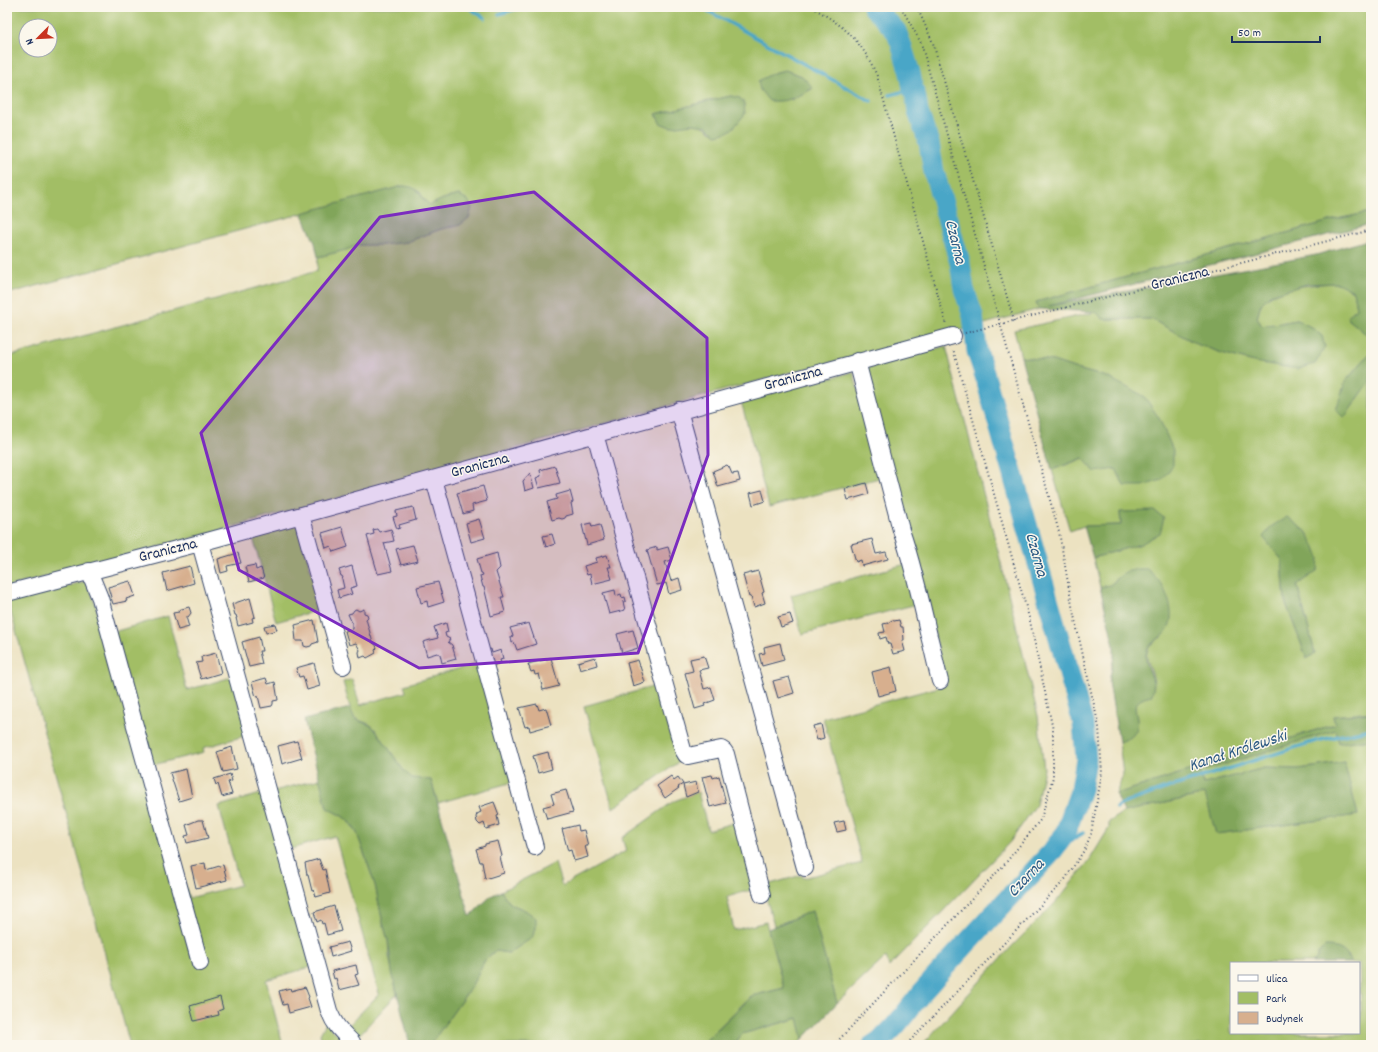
<svg xmlns="http://www.w3.org/2000/svg" width="1378" height="1052" viewBox="0 0 1378 1052" font-family="Dekko,sans-serif">
  <rect width="100%" height="100%" fill="#fbf7ec"/>
  <filter id="ink" filterUnits="userSpaceOnUse"><feTurbulence type="fractalNoise" baseFrequency=".025" numOctaves="2"/><feDisplacementMap in="SourceGraphic" scale="8" xChannelSelector="R" yChannelSelector="G"/><feConvolveMatrix kernelMatrix="1 2 1 2 8 2 1 2 1" color-interpolation-filters="sRGB"/></filter>
  <filter id="wash" filterUnits="userSpaceOnUse"><feTurbulence type="fractalNoise" baseFrequency=".012" numOctaves="4" result="noise"/><feDisplacementMap in="SourceGraphic" scale="16" xChannelSelector="R" yChannelSelector="G"/><feGaussianBlur stdDeviation="0.9" result="paint"/><feColorMatrix in="noise" values="0 0 0 0 0 0 0 0 0 0 0 0 0 0 0 0 0 1.4 0 .05"/><feComposite in="paint" operator="in"/></filter>
  <g filter="url(#wash)">
    <rect width="100%" height="100%" fill="#ece2c1"/>
    <path fill="#a2be65" stroke="#5e7662" fill-rule="evenodd" d="M7 7H1371V212L1337 219 1036 302 1039 309C938 338 834 360 732 388 491 455 250 524 7 587V357L317 271 318 257 346 250 358 245H382L407 242 441 229 460 225 459 195 443 199 430 205 424 200 420 192 403 186 7 294ZM26 26H50V50H26ZM785 70 802 76 812 89 791 100 773 73ZM731 96 745 114 739 120 711 132C701 120 684 124 670 127L656 114 717 99Z
      M1338 283 1353 291 1356 308 1347 318 1371 338V352L1345 382 1344 418 1371 380V712L1333 716 1335 724 1116 794 1123 775 1119 742 1129 738 1137 719 1135 708 1137 702 1142 698 1151 696C1152 692 1154 687 1154 683 1151 659 1135 653 1163 636L1119 577 1110 585 1100 587 1093 558 1141 544 1120 512 1121 525 1084 526 1070 531 1052 470 1084 458 1107 377 1080 370 1053 361 1021 357 1014 330 1096 312 1104 319H1151L1199 345 1222 353 1254 362 1274 364 1297 320 1262 326 1257 318C1259 313 1259 307 1262 303 1275 286 1318 284 1338 283ZM1282 560 1317 570 1297 584 1315 653 1307 659 1285 601Z
      M946 346 1004 575 1038 716 1044 769 1036 805 1010 842 889 967 886 957 837 1003 812 911 774 926 763 886 802 875 803 878 862 863 823 718 947 685 926 599 863 369Z
      M853 372 883 477 769 507 741 401Z
      M297 521 322 609 276 622 252 534Z
      M906 564 917 604 802 634 791 595Z
      M86 581 93 597 189 898 240 885 219 806 264 793 311 967 266 980 283 1045H130L7 598 34 591 35 595Z
      M168 616 187 690 232 677 248 735 203 748 204 752 153 765 113 632Z
      M480 663 513 782 438 803 431 780C425 780 418 780 412 778 402 774 383 738 373 727 367 721 357 722 352 715L343 682 352 679 360 705 406 692 404 685Z
      M659 685 682 760 613 808 584 706Z
      M1336 730 1339 743 1371 739V1045H922L1014 944 1056 902 1089 861 1109 828V822L1124 812 1206 794 1216 834 1358 815 1344 762 1314 767 1297 769 1264 768 1204 784 1200 772ZM1318 953 1348 955 1352 963H1359C1359 983 1362 1002 1361 1022H1359V1033H1231V963H1312L1316 960Z
      M320 779 327 808 342 816 349 822 357 833 375 885 383 923 388 940 389 956 397 994 358 1036 348 1026 379 994 335 836 291 849 274 791Z
      M698 792 708 830 740 821 758 888 727 897 734 930 766 922 784 988 751 996 701 1045H430L471 987 485 960 495 951 509 953 531 938 536 928 535 918 525 910 513 905 509 902 501 891 555 863 562 886 626 851 622 838 674 801Z
      M799 1018 803 1039 797 1045H734L742 1034Z
      M326 1023 348 1045H323L320 1034Z"/>
    <path fill="#81a55a" stroke="#4e6a5c" d="M785 70 802 76 813 88C795 98 789 102 769 101L760 90 758 81 773 73Z
      M731 96 740 98 744 103 745 114C735 125 733 133 716 135L706 126 692 124 670 127 660 123 656 114 717 99Z
      M403 186C422 187 418 196 430 205L443 199 459 195 468 200 472 208 469 218 460 225 441 229 407 242 382 245H358L346 250 318 257 315 243 302 213Z
      M1371 212V224L1049 306 1316 255 1371 239V338L1347 318 1356 308 1353 291 1338 283 1307 284 1270 295 1261 304 1257 318 1262 326 1297 320 1311 327 1322 336 1325 347 1315 364 1298 369 1254 362 1222 353 1199 345 1151 319H1103L1096 312 1039 309 1036 302 1337 219Z
      M1371 352V380L1344 418 1336 410 1345 382Z
      M1021 357 1053 361 1080 370 1107 377 1144 396 1159 418 1173 450V465L1162 480 1143 486H1124L1116 469 1095 472 1083 458 1052 470Z
      M1155 511 1164 518 1160 533 1141 544 1093 558 1084 526 1121 525 1120 512Z
      M1287 517 1306 531 1315 547 1319 558 1318 570 1297 585 1315 653 1307 659 1285 601 1282 560 1263 537 1272 526Z
      M1138 569H1147C1151 573 1155 576 1158 580 1169 594 1178 620 1164 634 1157 641 1148 643 1146 654 1145 669 1159 681 1151 696 1120 703 1147 719 1133 735 1130 739 1124 740 1119 742L1109 682 1114 656V646L1100 587 1110 585 1125 572Z
      M350 708 355 719 372 726 383 740 404 771 412 778 431 780 470 916 491 896 501 891 509 902 513 905 525 910 536 918V928L532 938 509 953 495 951 485 960 471 987 430 1045H410L392 972 388 940 383 923 375 885 369 867 357 833 350 822 342 816 327 808 304 720Z
      M1371 713V739L1339 743 1336 730 1200 772 1204 784 1264 768 1297 769 1314 767 1344 762 1358 815 1216 834 1205 794 1124 812 1116 794 1335 724 1333 716Z
      M812 911 837 1003 803 1039 798 1018 742 1034 734 1045H701L752 996 784 988 768 929Z
      M1325 947C1340 947 1345 950 1352 963H1312L1316 960 1318 953Z"/>
    <g fill="none" stroke-linecap="round" stroke-linejoin="round">
      <path stroke="#49a6c7" stroke-width="3.5" d="M468 7 485 18
        M701 7 871 101
        M499 14 522 7
        M890 95 913 89
        M1116 808 1122 804 1164 789 1316 741 1371 729
        M1050 854 1083 833"/>
      <path stroke="#49a6c7" stroke-width="21" d="M873 1045C889 1038 912 1004 924 990 965 944 1008 899 1050 854L1065 834 1081 789 1086 759 1083 723 985 376 977 351 973 316 964 289 960 263 934 172 929 143 918 112 916 98 913 89 910 73 901 44 896 31 873 7"/>
    </g>
    <g id="blocks">
      <path fill="#d7af8e" d="M727 465 729 467 732 474 738 473 740 481 718 487 713 471Z
        M555 466 560 483 539 488 536 478 541 476 540 470Z
        M530 473 534 488 525 491 523 481Z
        M866 483 869 494 848 500 845 489Z
        M483 486 487 501 472 505 473 511 463 514 457 493Z
        M762 490 765 501 753 505 750 493Z
        M570 491 573 502 571 503 573 514 566 516 565 518 562 519 559 518 552 520 547 502 557 499 556 495Z
        M413 507 416 520 399 525 400 528 397 529 393 517 397 516 396 511Z
        M479 519 485 538 471 542 466 523Z
        M591 523 592 527 600 525 604 540 587 545 582 525Z
        M342 527 348 547 333 552 331 546 326 548 322 533Z
        M377 529 379 532 391 529 394 541 384 543 392 571 378 574 367 536 374 534 373 530Z
        M552 534 555 544 546 547 543 536Z
        M872 539 876 554 886 552 888 559 862 566 861 560 856 562 851 544Z
        M413 545 418 561 401 565 396 549Z
        M657 547V550L668 547 672 560 665 562 671 581 679 578 682 590 669 594 666 583 657 585 647 550Z
        M238 553 241 563 227 566 228 571 221 573 218 559Z
        M497 553 500 568 496 572 504 597H501L505 612 491 616 484 587H483L480 576 483 575 482 573H481L477 559Z
        M607 555 611 567H608L612 579 592 584 590 574 587 575 584 566 597 562 596 558Z
        M255 565 256 570 261 568 264 578 249 582 245 567Z
        M190 566 194 583 167 591 163 573Z
        M352 566 357 586 350 588 352 594 339 598 337 590 344 588 342 579 343 578 342 576H341L339 570Z
        M758 571 764 592 762 593 765 603 754 607 751 596 749 597 743 575Z
        M130 581 135 596 126 599 127 601 113 604 108 587Z
        M438 582 444 602 428 607 427 601 421 603 417 587Z
        M615 590 616 596 621 594 622 598 625 597 626 601 623 602 625 610 609 614 603 593Z
        M250 598 255 617 252 618 253 622 238 626 236 618H237L236 615H235L232 604Z
        M189 607 191 613 188 617H186L189 627 178 630 173 613 179 612 178 610Z
        M356 609 359 611 364 609V613L367 614 368 617 366 619 373 643 376 645 377 648 375 650 376 653 367 658 365 656 360 658 359 652 360 650 356 643 349 645 345 631 352 629V623L348 614 352 613 354 610Z
        M790 614 793 623 781 627 778 617Z
        M314 620 318 642 312 644 311 646 307 647 304 646 303 641H296L295 631 296 630 295 625Z
        M892 620 894 621 899 620 901 627H903L904 640H902L905 651 893 654 890 644H888L886 637 880 639 879 633 885 632 883 624 888 623Z
        M446 623 448 632 445 633 446 637 450 639 448 642 452 645 456 659 442 663 440 654 437 653 427 656 423 642 438 638 434 627Z
        M529 623 536 644 517 650 514 642 512 643 511 637 513 636 510 628Z
        M275 624 277 630 266 633 264 626Z
        M633 630 638 648 622 653 617 634Z
        M259 637 262 651H259L262 664 249 667 242 642Z
        M780 643 784 660 762 666 759 654 765 653 764 647Z
        M491 649 492 653 501 650 503 659 500 660 501 663 492 666 488 650Z
        M216 653 221 673 201 679 196 663 202 662 201 657Z
        M704 656 708 668 699 670 704 689 711 687 715 700 704 704 705 706 695 709 685 673 693 671 690 659Z
        M595 657 597 665 580 670 578 662Z
        M551 658 559 686 543 690 539 674 535 675 534 671 531 672 528 664Z
        M638 660 645 682 633 686 627 663Z
        M314 663 320 686 307 690 303 676 299 677 296 668Z
        M891 667 896 691 878 696 872 672Z
        M789 677 794 693 778 698 773 681Z
        M266 678 268 684 275 682 278 700 273 701V704L272 706 261 708 258 696 256 697 252 682Z
        M537 704 539 710 546 708 551 725 530 731 529 726 525 727 519 708Z
        M821 724 824 738 817 740 813 726Z
        M297 741 302 758 282 764 278 746Z
        M232 747 237 769 223 772 217 752Z
        M548 752 552 769 538 773 533 756Z
        M186 769 192 797 179 801 170 773Z
        M230 774 232 781 228 782 232 794 222 797 218 784 216 785 214 779Z
        M712 775 713 778 719 776 726 803 710 807 702 777Z
        M671 776 674 780 678 777 683 784 678 787 679 788 665 798 657 786Z
        M696 782 698 792 686 797 683 785Z
        M566 790 573 812 547 819 543 807 554 804 551 794Z
        M494 802 499 815 497 816 499 825 486 829 484 823 480 825 477 822 476 817 477 814 481 812 479 807Z
        M198 820H203L208 838 187 843 185 836 189 835 186 825Z
        M844 821 846 830 837 832 834 823Z
        M578 825 579 831 584 830 588 846H585L588 857 574 861 571 850 568 851 562 829Z
        M498 841 502 856 500 857 504 873 485 879 482 862H480L476 849 485 846V844Z
        M319 859 323 870 325 869 330 893 316 897 314 890 312 891 308 875H307L305 863Z
        M205 863 206 870 223 865 227 880 196 888 191 866Z
        M334 906 341 931 327 935 324 923 322 924 321 920 317 922 314 912Z
        M348 942 351 951 331 957 329 947Z
        M356 965 358 974 355 975 359 985 339 990 336 978 334 979 332 971Z
        M305 987 309 997 308 998 311 1007 289 1013 287 1004 283 1005 279 991 290 988 291 991Z
        M220 997 223 1009 218 1011 219 1015 194 1021 190 1006Z"/>
    </g>
  </g>
  <g filter="url(#ink)">
    <use href="#blocks" fill-opacity="0" stroke="#3a4a6d" stroke-width="1"/>
    <g fill="none" stroke-linecap="round" stroke-linejoin="round">
      <g stroke="#3a4a6d" stroke-width="18">
        <path id="minor" d="M857 361 901 530C913 565 921 600 929 636 933 651 936 666 940 681
          M679 410 805 868
          M595 434 683 750 686 755 688 756 721 749 724 751 726 754 762 895
          M434 479 535 847
          M301 515 343 666
          M200 543 329 1011C335 1026 341 1031 352 1042
          M89 571 100 598 200 963
          M7 593 200 543 953 336"/>
      </g>
      <path stroke="#3a4a6d" stroke-width="2" stroke-dasharray="1 3" stroke-linecap="butt" d="M812 7C845 27 861 39 877 76L946 324
        M901 7 921 43 1059 532 1073 611 1099 727 1102 773 1091 834 1085 849 1064 881 906 1045
        M917 7 933 43 1014 321
        M965 333 1371 230
        M834 1045 1004 865 1041 819 1053 777V730L1030 621 953 349"/>
      <use href="#minor" stroke="#fff" stroke-width="16"/>
    </g>
  </g>
  <path fill="#7b2cbf" fill-opacity="0.2" stroke="#7b2cbf" stroke-width="3" stroke-linejoin="round" d="M534 192 707 338 708 455 638 653 419 668 239 570 201 433 380 217Z"/>
  <g text-anchor="middle" dominant-baseline="central" stroke-width="3" stroke-linejoin="round" paint-order="stroke">
    <g font-size="16" fill="#1b2f5e" stroke="#fbf7ec">
      <text transform="translate(1180 279) rotate(-14)">Graniczna</text>
      <text transform="translate(793 379) rotate(-15)">Graniczna</text>
      <text transform="translate(480 466) rotate(-15)">Graniczna</text>
      <text transform="translate(168 551) rotate(-14)">Graniczna</text>
    </g>
    <g font-size="17" font-style="italic" fill="#2b5983" stroke="#fbf7ec">
      <text transform="translate(954 242) rotate(76)">Czarna</text>
      <text transform="translate(1035 555) rotate(74)">Czarna</text>
      <text transform="translate(1238 752) rotate(-18)">Kanał Królewski</text>
      <text transform="translate(1027 879) rotate(-47)">Czarna</text>
    </g>
  </g>
  <rect width="1378" height="1052" fill="none" stroke="#fbf7ec" stroke-width="24"/>
  <rect x="1230" y="962" width="130" height="72" fill="#fbf7ec" stroke="#a1a7b3"/>
  <rect x="1238" y="975" width="20" height="6" fill="#ffffff" stroke="#a1a7b3"/>
  <text x="1266" y="982" font-size="12" fill="#1b2f5e">Ulica</text>
  <rect x="1238" y="992" width="20" height="12" fill="#a2be65" stroke="#a1a7b3"/>
  <text x="1266" y="1002" font-size="12" fill="#1b2f5e">Park</text>
  <rect x="1238" y="1012" width="20" height="12" fill="#d7af8e" stroke="#a1a7b3"/>
  <text x="1266" y="1022" font-size="12" fill="#1b2f5e">Budynek</text>
  <g transform="translate(38 38) rotate(246)"><circle r="19" fill="#fbf7ec" stroke="#a1a7b3"/>
  <path d="M0-3L7 15L0 10L-7 15Z" fill="#c8321e"/>
  <text y="-6" font-size="11" font-weight="bold" text-anchor="middle" fill="#1b2f5e">N</text>
  </g>
  <path d="M1232 36v6h88v-6" fill="none" stroke="#1b2f5e" stroke-width="2"/>
  <text x="1238" y="36" font-size="12" fill="#1b2f5e" stroke="#fbf7ec" stroke-width="3" paint-order="stroke">50 m</text>
</svg>
